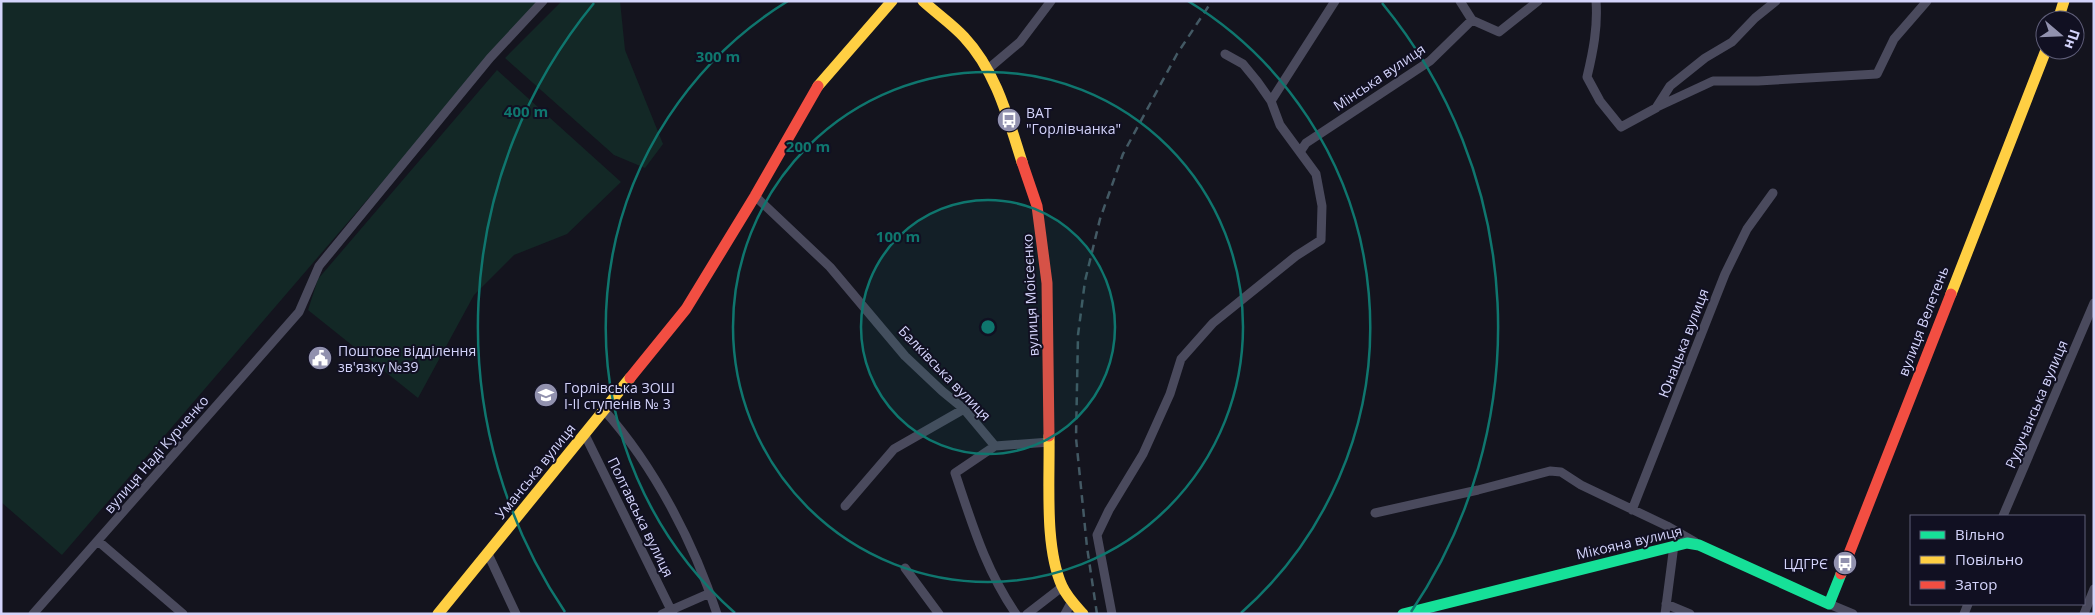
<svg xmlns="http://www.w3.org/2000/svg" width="2095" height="615" viewBox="0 0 2095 615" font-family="'Open Sans',sans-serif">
  <rect width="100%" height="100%" fill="#14141e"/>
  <path fill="#132826" d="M1 1H538L62 555 1 502Z
    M562 1H620L625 50 663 144 645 168 614 155 505 58Z
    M497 70 621 182 567 234 514 255 474 295 418 398 308 310 318 279Z"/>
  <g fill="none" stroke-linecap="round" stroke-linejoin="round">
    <path stroke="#4a4a5d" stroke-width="9" d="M1460 1 1472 20 1499 32 1538 1
      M1596 1C1598 27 1593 52 1587 77L1600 101 1621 127 1656 108 1670 86 1705 58 1732 42 1755 18 1776 1
      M988 69 1020 42 1051 1
      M1271 101 1335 1
      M1657 107 1713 81H1758L1877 74 1894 39 1927 1
      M1300 152 1306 143 1430 61 1472 20
      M755 196 830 267 905 356 942 391 964 409 995 446 955 473C972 523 985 569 1016 614
      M604 410C654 466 694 543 717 614
      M584 433 673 614
      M995 446 1050 442
      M845 506 894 449 964 409
      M1632 510 1725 274 1747 229 1773 193
      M1375 513 1478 490 1550 471 1561 472 1581 485 1667 526 1695 542
      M2003 516 2094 303
      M98 541 183 614
      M488 554 516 614
      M905 568 939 614
      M1666 604 1690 614
      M1829 604 1853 614
      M33 614 299 312 319 266 490 58 543 1
      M662 614 710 593
      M1027 614 1062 587
      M1065 614 1071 603
      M1112 614 1097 535 1109 510 1143 454 1170 394 1181 359 1213 323 1296 256 1321 240 1322 206 1316 174 1280 125 1271 101 1257 81 1243 64 1225 54
      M1665 614 1674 545
      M1964 614 1968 604
      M2084 614 2094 589"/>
    <path stroke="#16e098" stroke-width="11" d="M1403 614 1687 543 1699 545 1829 604 1841 574"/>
    <path stroke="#ffcf43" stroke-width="11" d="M923 1C936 13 952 24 964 37 996 71 1008 118 1022 162
      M2058 20 2064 1
      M818 86 892 1
      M1951 294 2046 50
      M1049 436C1050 480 1044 546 1062 586 1067 597 1075 605 1083 614
      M438 614 630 378"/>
    <path stroke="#f24e42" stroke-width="11" d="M1022 162 1037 206 1047 283 1049 436
      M630 378 686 309 755 196 818 86
      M1841 574 1951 294"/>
    <path stroke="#435964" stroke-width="2.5" stroke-dasharray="8 6" stroke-linecap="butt" d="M1097 614 1087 547 1076 438 1078 335 1085 281 1100 219 1123 154 1177 54 1212 1"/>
  </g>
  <circle cx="988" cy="327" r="127" fill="#0f766e" fill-opacity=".12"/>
  <g fill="none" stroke="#0f766e" stroke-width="2.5">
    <circle cx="988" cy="327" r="127"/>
    <circle cx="988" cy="327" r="255"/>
    <path d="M735 613A382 382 0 0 1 788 1M1188 1A382 382 0 0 1 1241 613"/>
    <path d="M565 612A510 510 0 0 1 594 3M1382 3A510 510 0 0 1 1411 612"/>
  </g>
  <defs>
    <g id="bus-disc" transform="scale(1.25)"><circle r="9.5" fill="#9191ae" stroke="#111022"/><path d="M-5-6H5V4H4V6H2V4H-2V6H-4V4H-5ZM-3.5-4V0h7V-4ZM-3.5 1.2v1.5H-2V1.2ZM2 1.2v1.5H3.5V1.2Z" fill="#fff"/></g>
    <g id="civic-disc" transform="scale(1.25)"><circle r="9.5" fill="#9191ae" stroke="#111022"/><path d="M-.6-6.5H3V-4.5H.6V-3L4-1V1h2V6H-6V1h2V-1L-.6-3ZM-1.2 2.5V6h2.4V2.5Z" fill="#fff"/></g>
    <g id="school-disc" transform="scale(1.25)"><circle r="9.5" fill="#9191ae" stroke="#111022"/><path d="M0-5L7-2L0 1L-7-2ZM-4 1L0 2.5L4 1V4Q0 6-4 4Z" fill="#fff"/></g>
  </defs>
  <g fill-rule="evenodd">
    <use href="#bus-disc" x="1009" y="120"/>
    <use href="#civic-disc" x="320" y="358"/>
    <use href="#school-disc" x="546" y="395"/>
    <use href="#bus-disc" x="1845" y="563"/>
  </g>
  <g text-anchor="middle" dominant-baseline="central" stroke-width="4" stroke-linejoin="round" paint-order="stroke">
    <g font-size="14" fill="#d4d4fb" stroke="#111022">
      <text transform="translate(1379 77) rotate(-34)">Мінська вулиця</text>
      <text transform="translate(1030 295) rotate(-93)">вулиця Моісеєнко</text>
      <text transform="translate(1923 321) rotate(-69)">вулиця Велетень</text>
      <text transform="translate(1683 343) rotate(-69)">Юнацька вулиця</text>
      <text transform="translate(945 373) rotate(46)">Балківська вулиця</text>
      <text transform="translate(2036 404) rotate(-67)">Рудучанська вулиця</text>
      <text transform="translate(156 454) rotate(-49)">вулиця Наді Курченко</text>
      <text transform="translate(535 471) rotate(-51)">Уманська вулиця</text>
      <text transform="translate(641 517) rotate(64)">Полтавська вулиця</text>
      <text transform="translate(1629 542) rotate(-13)">Мікояна вулиця</text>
    </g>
    <g font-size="14" fill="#d4d4fb" stroke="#111022" text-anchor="start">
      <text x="1026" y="112">ВАТ<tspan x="1026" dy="16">"Горлівчанка"</tspan></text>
      <text x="338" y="350">Поштове відділення<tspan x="338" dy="16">зв'язку №39</tspan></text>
      <text x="564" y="387">Горлівська ЗОШ<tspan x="564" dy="16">І-ІІ ступенів № 3</tspan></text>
      <text x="1828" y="563" text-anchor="end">ЦДГРЄ</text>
    </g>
  </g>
  <circle cx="988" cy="327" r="8" fill="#0f766e" stroke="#111022" stroke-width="2.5"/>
  <g font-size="15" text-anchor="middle" font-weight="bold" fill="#0f766e" stroke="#111022" stroke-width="4" stroke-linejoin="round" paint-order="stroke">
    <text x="718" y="62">300 m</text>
    <text x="526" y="117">400 m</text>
    <text x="808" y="152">200 m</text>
    <text x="898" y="242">100 m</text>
  </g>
  <rect width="2095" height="615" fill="none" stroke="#d4d4fb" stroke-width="5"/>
  <rect x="1910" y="515" width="175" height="90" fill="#111022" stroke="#5f5e79"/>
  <rect x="1920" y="531" width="25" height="8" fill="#16e098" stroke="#5f5e79"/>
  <text x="1955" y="540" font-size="15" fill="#d4d4fb">Вільно</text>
  <rect x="1920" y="556" width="25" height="8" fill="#ffcf43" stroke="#5f5e79"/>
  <text x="1955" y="565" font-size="15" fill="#d4d4fb">Повільно</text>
  <rect x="1920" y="581" width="25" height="8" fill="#f24e42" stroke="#5f5e79"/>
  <text x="1955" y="590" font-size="15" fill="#d4d4fb">Затор</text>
  <g transform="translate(2060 35) rotate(109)"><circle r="24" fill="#111022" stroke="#5f5e79"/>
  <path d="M0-4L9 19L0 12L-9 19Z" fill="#9191ae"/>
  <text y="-8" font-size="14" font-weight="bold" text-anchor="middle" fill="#d4d4fb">Пн</text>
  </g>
</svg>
